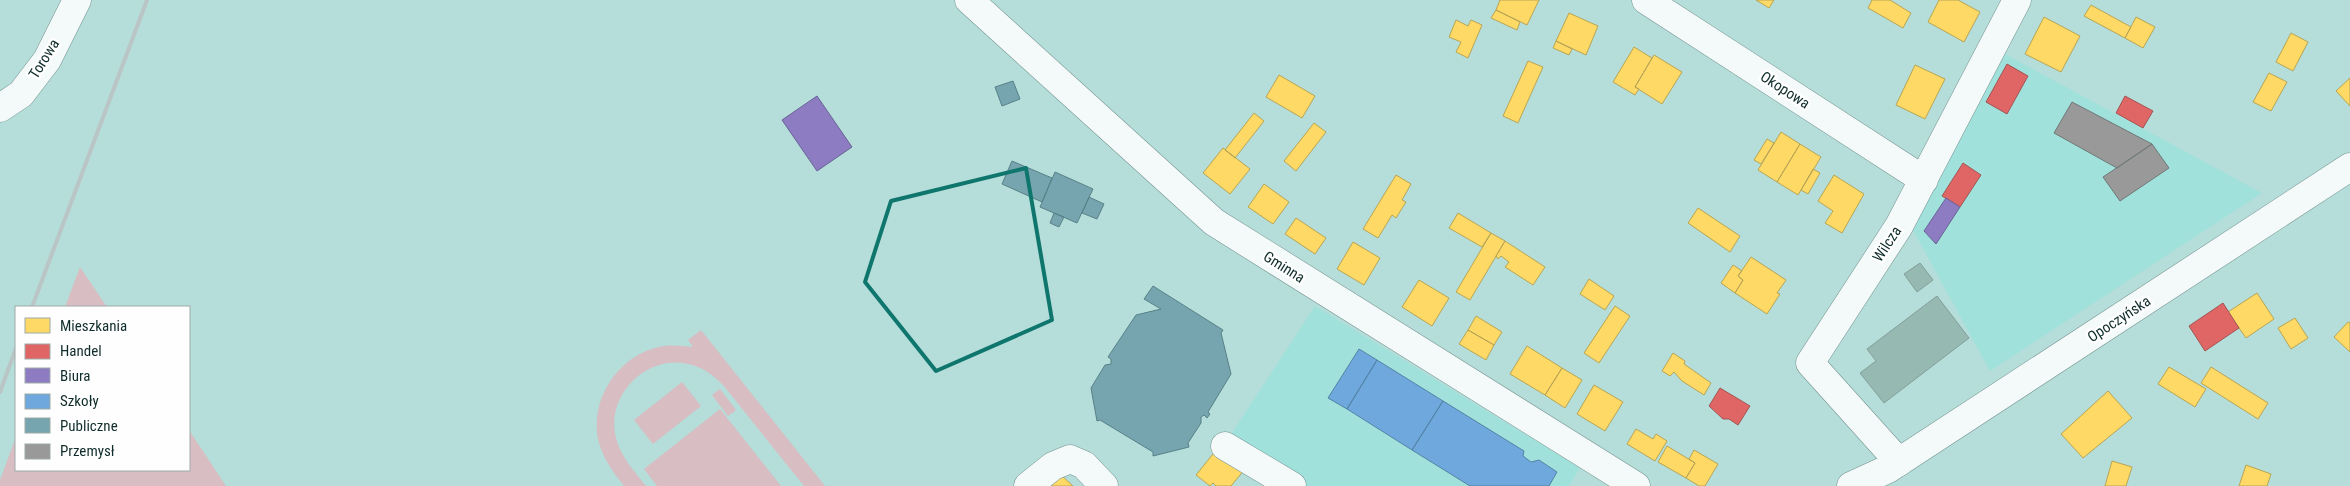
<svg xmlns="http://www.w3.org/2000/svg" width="2350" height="486" viewBox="0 0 2350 486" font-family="'Roboto Condensed',sans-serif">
  <rect width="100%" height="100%" fill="#b5ddd9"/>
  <path fill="#a1e1db" d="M2001 52 2262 193 1990 371 1913 230Z
    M1315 306 1580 468 1569 486H1306L1228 439Z"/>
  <path fill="#d8bdc2" d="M80 267 107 307H65Z
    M701 330 825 486H804L723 385C713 375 703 367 688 364 646 354 605 396 616 438 621 457 634 471 646 486H624C614 473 604 460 599 443 588 402 617 356 659 347 671 344 681 346 693 347L688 340Z
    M682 382 701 406 653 444 634 420Z
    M720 389 736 410 728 416 712 395Z
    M720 409 781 486H657L644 469Z
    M189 430 226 486H0V480L16 437V470H189Z"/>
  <path fill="#ffd966" stroke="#b7a554" d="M1500 0H1539L1527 25 1496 10Z
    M1756 0H1774L1769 8Z
    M1872 0H1890L1911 13 1903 28 1868 8Z
    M1939 0H1958L1980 12 1964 42 1928 22Z
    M2091 5 2131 27 2125 38 2084 16Z
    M1496 10 1520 22 1517 30 1491 18Z
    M1569 13 1598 26 1586 55 1556 41Z
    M2044 17 2080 36 2061 72 2025 54Z
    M2136 17 2155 27 2143 48 2125 38Z
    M1456 20 1468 26 1471 20 1482 25 1468 58 1456 52 1461 42 1449 37Z
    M2291 33 2308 42 2293 71 2276 62Z
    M1556 41 1572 49 1569 55 1553 48Z
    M1634 47 1652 58 1635 87 1639 89 1635 95 1613 82Z
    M1654 55 1682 72 1662 104 1635 87Z
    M1528 61 1543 67 1518 123 1503 116Z
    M1915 65 1945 79 1925 119 1896 105Z
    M2269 73 2287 82 2271 111 2253 102Z
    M1279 75 1315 96 1302 118 1266 97Z
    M2350 78V106L2336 91Z
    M1254 113 1264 121 1235 158 1225 150Z
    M1314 123 1326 132 1296 171 1284 161Z
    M1781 132 1800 144 1777 182 1758 170Z
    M1767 139 1774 143 1761 164 1754 160Z
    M1800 144 1821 157 1798 195 1777 182Z
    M1223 148 1250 169 1230 194 1203 173Z
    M1813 169 1820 173 1808 194 1801 190Z
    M1396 175 1411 184 1402 200 1406 202 1396 218 1392 215 1378 238 1363 229Z
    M1834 175 1864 194 1842 233 1825 223 1833 211 1818 201Z
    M1264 184 1289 202 1273 224 1248 207Z
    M1698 208 1740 236 1730 252 1688 223Z
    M1458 213 1491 233 1482 247 1449 228Z
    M1296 218 1326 238 1315 254 1285 234Z
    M1491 233 1505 241 1470 300 1456 292Z
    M1505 241 1545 267 1533 285 1505 267 1509 262 1501 256 1498 259 1496 256Z
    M1353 242 1380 258 1364 285 1337 269Z
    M1751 257 1786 280 1777 293 1780 294 1767 314 1735 293 1743 280 1738 276Z
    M1733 265 1742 271 1738 276 1743 280 1735 293 1721 283Z
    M1589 279 1614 296 1605 310 1580 294Z
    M1419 280 1449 298 1432 326 1402 307Z
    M2257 293 2274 319 2246 338 2228 312Z
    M1615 306 1630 316 1599 363 1584 353Z
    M1476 316 1502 332 1494 345 1468 330Z
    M2295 318 2308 338 2291 349 2278 328Z
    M2348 322 2350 323V352L2334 337Z
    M1468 330 1494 345 1486 360 1459 344Z
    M1527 346 1562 368 1545 395 1510 374Z
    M1673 353 1685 361 1684 364 1711 383 1704 395 1682 381 1674 372 1670 376 1662 371Z
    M2169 367 2206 389 2195 407 2158 384Z
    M2211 367 2268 403 2258 419 2201 383Z
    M1562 368 1582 380 1565 408 1545 395Z
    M1594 385 1623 402 1605 431 1577 414Z
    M2108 391 2132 418 2083 458 2061 434Z
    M1636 429 1653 439 1656 434 1667 441 1655 461 1627 444Z
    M1667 446 1695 463 1686 478 1658 462Z
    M1217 449 1245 469 1231 486H1216L1213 483 1210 486 1196 475Z
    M1694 450 1718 464 1705 486H1699L1686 478 1695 463 1689 459Z
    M2112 461 2132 467 2126 486H2105Z
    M2246 465 2271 474 2267 486H2239Z
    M1061 475 1073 486H1050Z"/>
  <path fill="#e06666" stroke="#a15554" d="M2007 64 2028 76 2007 114 1986 102Z
    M2125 96 2153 111 2143 128 2116 113Z
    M1963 163 1981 175 1960 207 1942 196Z
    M2223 303 2239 328 2205 351 2189 326Z
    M1720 388 1750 406 1738 425 1729 419H1723L1709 406Z"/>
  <path fill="#8e7cc3" stroke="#686495" d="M817 96 852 147 817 171 782 120Z
    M1946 198 1960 207 1936 244 1924 231Z"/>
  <path fill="#6fa8dc" stroke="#5283a7" d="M1359 349 1377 360 1347 409 1328 398Z
    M1377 360 1443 401 1412 450 1347 409Z
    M1443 401 1524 451 1523 456 1531 462 1539 460 1557 472 1549 486H1470L1412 450Z"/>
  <path fill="#76a5af" stroke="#578187" d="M1013 81 1020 99 1002 106 995 87Z
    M1012 161 1052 178 1042 202 1002 184Z
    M1055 172 1093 189 1077 223 1040 207Z
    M1089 197 1104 204 1097 219 1082 213Z
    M1054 213 1064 217 1059 227 1050 223Z
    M1153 286 1223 330 1221 333 1231 374 1208 412 1210 414 1207 418 1204 415 1201 417V423L1188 443 1189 447 1153 456V452L1100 420 1097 421 1091 388 1105 365 1111 364V359L1108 357 1136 315 1161 309 1144 299Z"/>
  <path fill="#999" stroke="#6f7878" d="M2072 102 2152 144 2117 168 2054 133Z
    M2152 144 2169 168 2120 201 2103 177Z"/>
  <path fill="#96b9b1" stroke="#83a09a" d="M1920 263 1933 280 1917 292 1904 274Z
    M1937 296 1969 338 1884 403 1860 373 1876 361 1867 349Z"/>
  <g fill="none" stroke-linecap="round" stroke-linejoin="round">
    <g stroke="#749491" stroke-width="29">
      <path id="minor" d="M969 0 1214 222 1636 486
        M1646 0 1924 180
        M0 108 21 94 47 60 77 0
        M1225 446 1292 486
        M1899 462 1810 363 1899 226 2017 0
        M1028 486 1053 466 1070 459 1084 465 1104 486"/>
    </g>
    <g stroke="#749491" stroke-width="29">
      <path id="major" d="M1851 486 1888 469 2350 167"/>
    </g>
    <use href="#minor" stroke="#f4faf9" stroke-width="28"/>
    <use href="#major" stroke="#f4faf9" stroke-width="28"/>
    <path stroke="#bac6c5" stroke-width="4" d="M32 307 147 0
      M0 392 16 348"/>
  </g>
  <path fill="none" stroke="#0f766e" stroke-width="4" stroke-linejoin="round" d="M1026 168 1052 320 936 371 865 282 891 201Z"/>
  <g text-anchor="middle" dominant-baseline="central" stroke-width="5" stroke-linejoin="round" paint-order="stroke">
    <g font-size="15" fill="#0e2c2a" stroke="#fefefe">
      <text transform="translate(44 59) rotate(-58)">Torowa</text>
      <text transform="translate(1785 90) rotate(33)">Okopowa</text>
      <text transform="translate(1887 244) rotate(-57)">Wilcza</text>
      <text transform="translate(1284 267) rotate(32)">Gminna</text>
      <text transform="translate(2119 319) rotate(-33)">Opoczyńska</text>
    </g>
  </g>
  <rect x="15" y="306" width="175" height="165" fill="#fefefe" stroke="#9eaaa9"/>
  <rect x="25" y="318" width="25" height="15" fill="#ffd966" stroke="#9eaaa9"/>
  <text x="60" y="331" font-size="15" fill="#0e2c2a">Mieszkania</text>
  <rect x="25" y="344" width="25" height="15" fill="#e06666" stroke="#9eaaa9"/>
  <text x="60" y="356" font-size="15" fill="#0e2c2a">Handel</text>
  <rect x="25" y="368" width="25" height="15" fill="#8e7cc3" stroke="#9eaaa9"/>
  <text x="60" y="381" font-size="15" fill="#0e2c2a">Biura</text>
  <rect x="25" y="394" width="25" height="15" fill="#6fa8dc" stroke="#9eaaa9"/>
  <text x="60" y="406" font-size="15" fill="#0e2c2a">Szkoły</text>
  <rect x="25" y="418" width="25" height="15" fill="#76a5af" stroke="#9eaaa9"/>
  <text x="60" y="431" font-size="15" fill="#0e2c2a">Publiczne</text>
  <rect x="25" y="444" width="25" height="15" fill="#999999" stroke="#9eaaa9"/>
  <text x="60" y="456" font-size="15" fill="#0e2c2a">Przemysł</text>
</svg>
